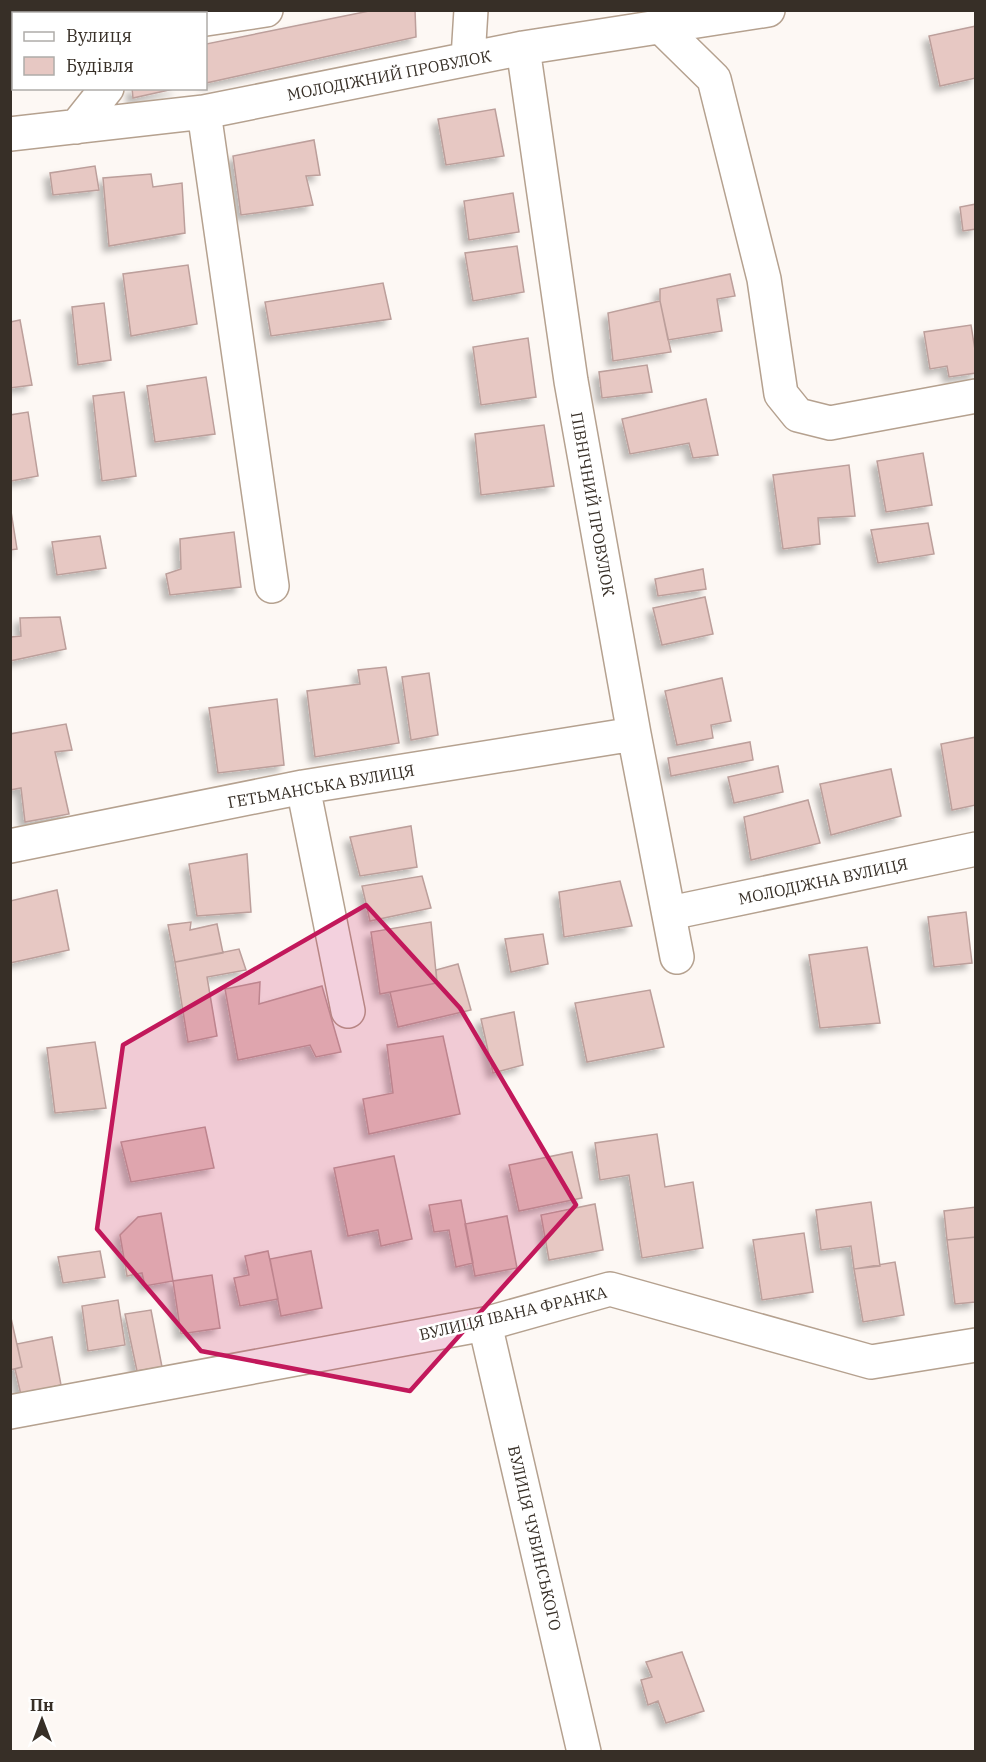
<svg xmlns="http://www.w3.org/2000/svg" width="986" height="1762" viewBox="0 0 986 1762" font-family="'IBM Plex Serif',serif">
  <defs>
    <filter id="shadow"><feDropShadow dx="-5.5" dy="5.5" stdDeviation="3" flood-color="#0004"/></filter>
  </defs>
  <rect width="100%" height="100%" fill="#fdf8f4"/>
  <path fill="#e7c8c3" stroke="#bc9f9b" stroke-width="1.5" filter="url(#shadow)" d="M78 10H117L116 14H79Z
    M374 10H415L416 37 206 83V44Z
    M976 26V78L940 86 929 36Z
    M132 88H178L133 98Z
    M495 109 504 156 446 165 438 119Z
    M314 140 320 175 306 176 313 205 241 215 233 156Z
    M95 166 99 190 53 195 50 173Z
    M151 174 153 187 182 183 185 233 109 246 103 178Z
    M513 193 519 232 469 240 464 201Z
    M976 204V229L963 231 960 207Z
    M517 246 524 292 473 301 465 253Z
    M188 265 197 324 131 336 123 274Z
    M730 274 735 296 717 299 722 331 668 340 660 301V289Z
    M383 283 391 319 271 336 265 302Z
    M660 301 671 352 613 361 608 313Z
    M104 303 111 360 78 365 72 307Z
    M20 320 32 385 10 388V322Z
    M971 325 976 356V373L949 377 947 366 930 369 924 332Z
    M528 338 536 397 481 405 473 347Z
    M647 365 652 392 602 398 599 372Z
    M206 377 215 434 155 442 147 386Z
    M124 392 136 476 102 481 93 396Z
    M706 399 718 455 693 458 689 443 630 454 622 419Z
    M28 412 38 476 11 481 10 415Z
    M544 425 554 486 481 495 475 434Z
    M923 453 932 505 886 512 877 461Z
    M849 465 855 516 818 518 820 544 783 549 773 475Z
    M10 505 17 549 10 550Z
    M928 523 934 554 878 563 871 530Z
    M234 532 241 587 170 595 166 574 181 569 180 539Z
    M100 536 106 568 57 575 52 542Z
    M703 569 706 589 658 596 655 579Z
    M705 597 713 634 662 645 653 608Z
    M60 617 66 649 10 661V633L11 637 21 636 20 618Z
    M386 667 399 743 315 757 307 691 360 684 358 670Z
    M429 673 438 735 411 740 402 677Z
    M722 678 731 721 711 725 713 738 677 745 665 691Z
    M277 699 284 765 218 773 209 708Z
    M66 724 72 750 55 752 69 814 25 822 21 788 10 790V734Z
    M976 737V805L952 810 941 744Z
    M750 742 753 760 671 776 668 758Z
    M778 766 783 792 734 803 728 777Z
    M891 769 901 816 831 835 820 784Z
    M808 800 820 843 751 860 744 817Z
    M411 826 417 867 360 876 350 837Z
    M247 854 251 912 197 916 189 864Z
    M422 876 431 908 370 921 362 886Z
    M620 881 632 926 564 937 559 892Z
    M57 890 69 950 10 963V901Z
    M966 912 972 963 934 967 928 917Z
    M191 922 190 930 217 924 223 953 175 962 168 925Z
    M431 922 437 983 380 994 371 932Z
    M543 934 548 964 511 972 505 939Z
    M867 947 880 1023 820 1028 809 955Z
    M239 949 246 970 207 977 217 1036 188 1042 175 962Z
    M458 964 471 1010 398 1027 390 992 437 983 436 970Z
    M260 982 259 1004 322 986 341 1052 316 1057 310 1045 238 1060 225 989Z
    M650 990 664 1047 587 1062 575 1003Z
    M514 1012 523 1065 493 1073 481 1019Z
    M443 1036 460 1114 369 1134 363 1099 393 1093 387 1045Z
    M95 1042 106 1108 55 1113 47 1048Z
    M205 1127 214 1168 131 1182 121 1142Z
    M657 1134 665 1187 693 1182 703 1248 642 1258 629 1175 600 1180 595 1143Z
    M572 1152 582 1198 519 1211 509 1165Z
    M394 1156 412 1239 381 1246 378 1230 348 1236 334 1168Z
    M461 1200 473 1263 456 1267 449 1230 434 1232 429 1205Z
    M871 1202 880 1266 854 1269 851 1246 821 1250 816 1210Z
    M595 1204 603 1250 549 1260 541 1215Z
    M976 1207V1237L947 1240 944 1211Z
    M161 1213 173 1281 145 1286 142 1273 127 1276 120 1235 138 1217Z
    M507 1216 517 1268 475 1276 465 1224Z
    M804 1233 813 1292 762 1300 753 1240Z
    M976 1237V1302L955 1304 947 1240Z
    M100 1251 105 1277 63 1283 58 1257Z
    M268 1251 278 1299 240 1306 234 1278 249 1275 245 1256Z
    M311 1251 322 1308 281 1316 270 1259Z
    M895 1262 904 1315 863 1322 854 1269Z
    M212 1275 220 1328 181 1334 173 1281Z
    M118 1300 125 1345 88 1351 82 1306Z
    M151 1310 162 1367 137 1371 125 1314Z
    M11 1318 22 1367 10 1370V1318Z
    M52 1337 61 1385 21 1395 15 1369 22 1367 17 1344Z
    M682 1652 704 1711 666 1723 658 1701 648 1705 641 1680 652 1677 646 1662Z"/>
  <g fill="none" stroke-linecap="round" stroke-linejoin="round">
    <g stroke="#b5a18f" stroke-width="36">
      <path id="minor" d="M156 14 157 10
        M206 19 266 10
        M661 27 714 79 764 279 781 394 798 415 830 423 976 396
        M523 48 571 381 634 734 677 957
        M468 58 471 10
        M204 112 272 586
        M76 127 107 88
        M10 134 204 112 523 48 768 10
        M303 787 348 1011
        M10 846 303 787 634 734
        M670 913 976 849
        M485 1324 584 1752
        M10 1412 485 1324 610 1289 871 1362 976 1345"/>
    </g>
    <use href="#minor" stroke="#fff" stroke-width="33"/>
  </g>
  <path fill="#c2185b" fill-opacity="0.2" stroke="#c2185b" stroke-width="4.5" stroke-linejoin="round" d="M366 905 460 1008 576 1205 410 1391 201 1351 97 1229 123 1045Z"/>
  <g text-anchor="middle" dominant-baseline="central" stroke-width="5" stroke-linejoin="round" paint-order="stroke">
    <g font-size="16" fill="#372f27" stroke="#fff">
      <text transform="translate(389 75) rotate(-11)">МОЛОДІЖНИЙ ПРОВУЛОК</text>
      <text transform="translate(593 504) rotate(80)">ПІВНІЧНИЙ ПРОВУЛОК</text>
      <text transform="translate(321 786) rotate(-10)">ГЕТЬМАНСЬКА ВУЛИЦЯ</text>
      <text transform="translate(823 881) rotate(-12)">МОЛОДІЖНА ВУЛИЦЯ</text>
      <text transform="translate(513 1313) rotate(-13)">ВУЛИЦЯ ІВАНА ФРАНКА</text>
      <text transform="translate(535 1538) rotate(77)">ВУЛИЦЯ ЧУБИНСЬКОГО</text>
    </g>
  </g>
  <rect width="986" height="1762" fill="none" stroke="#372f27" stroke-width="24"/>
  <rect x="12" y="12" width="195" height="78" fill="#ffffff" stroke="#afaca9" stroke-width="1.5"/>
  <rect x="24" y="32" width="30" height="9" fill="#ffffff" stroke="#afaca9" stroke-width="1.5"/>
  <text x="66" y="42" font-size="18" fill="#372f27">Вулиця</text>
  <rect x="24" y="57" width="30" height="18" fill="#e7c8c3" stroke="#afaca9" stroke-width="1.5"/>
  <text x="66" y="72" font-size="18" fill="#372f27">Будівля</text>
  <g transform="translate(42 1720)" stroke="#ffffff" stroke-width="4.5" paint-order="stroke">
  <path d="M0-4.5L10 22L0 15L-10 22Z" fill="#372f27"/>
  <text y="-9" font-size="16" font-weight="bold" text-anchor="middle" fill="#372f27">Пн</text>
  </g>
</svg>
